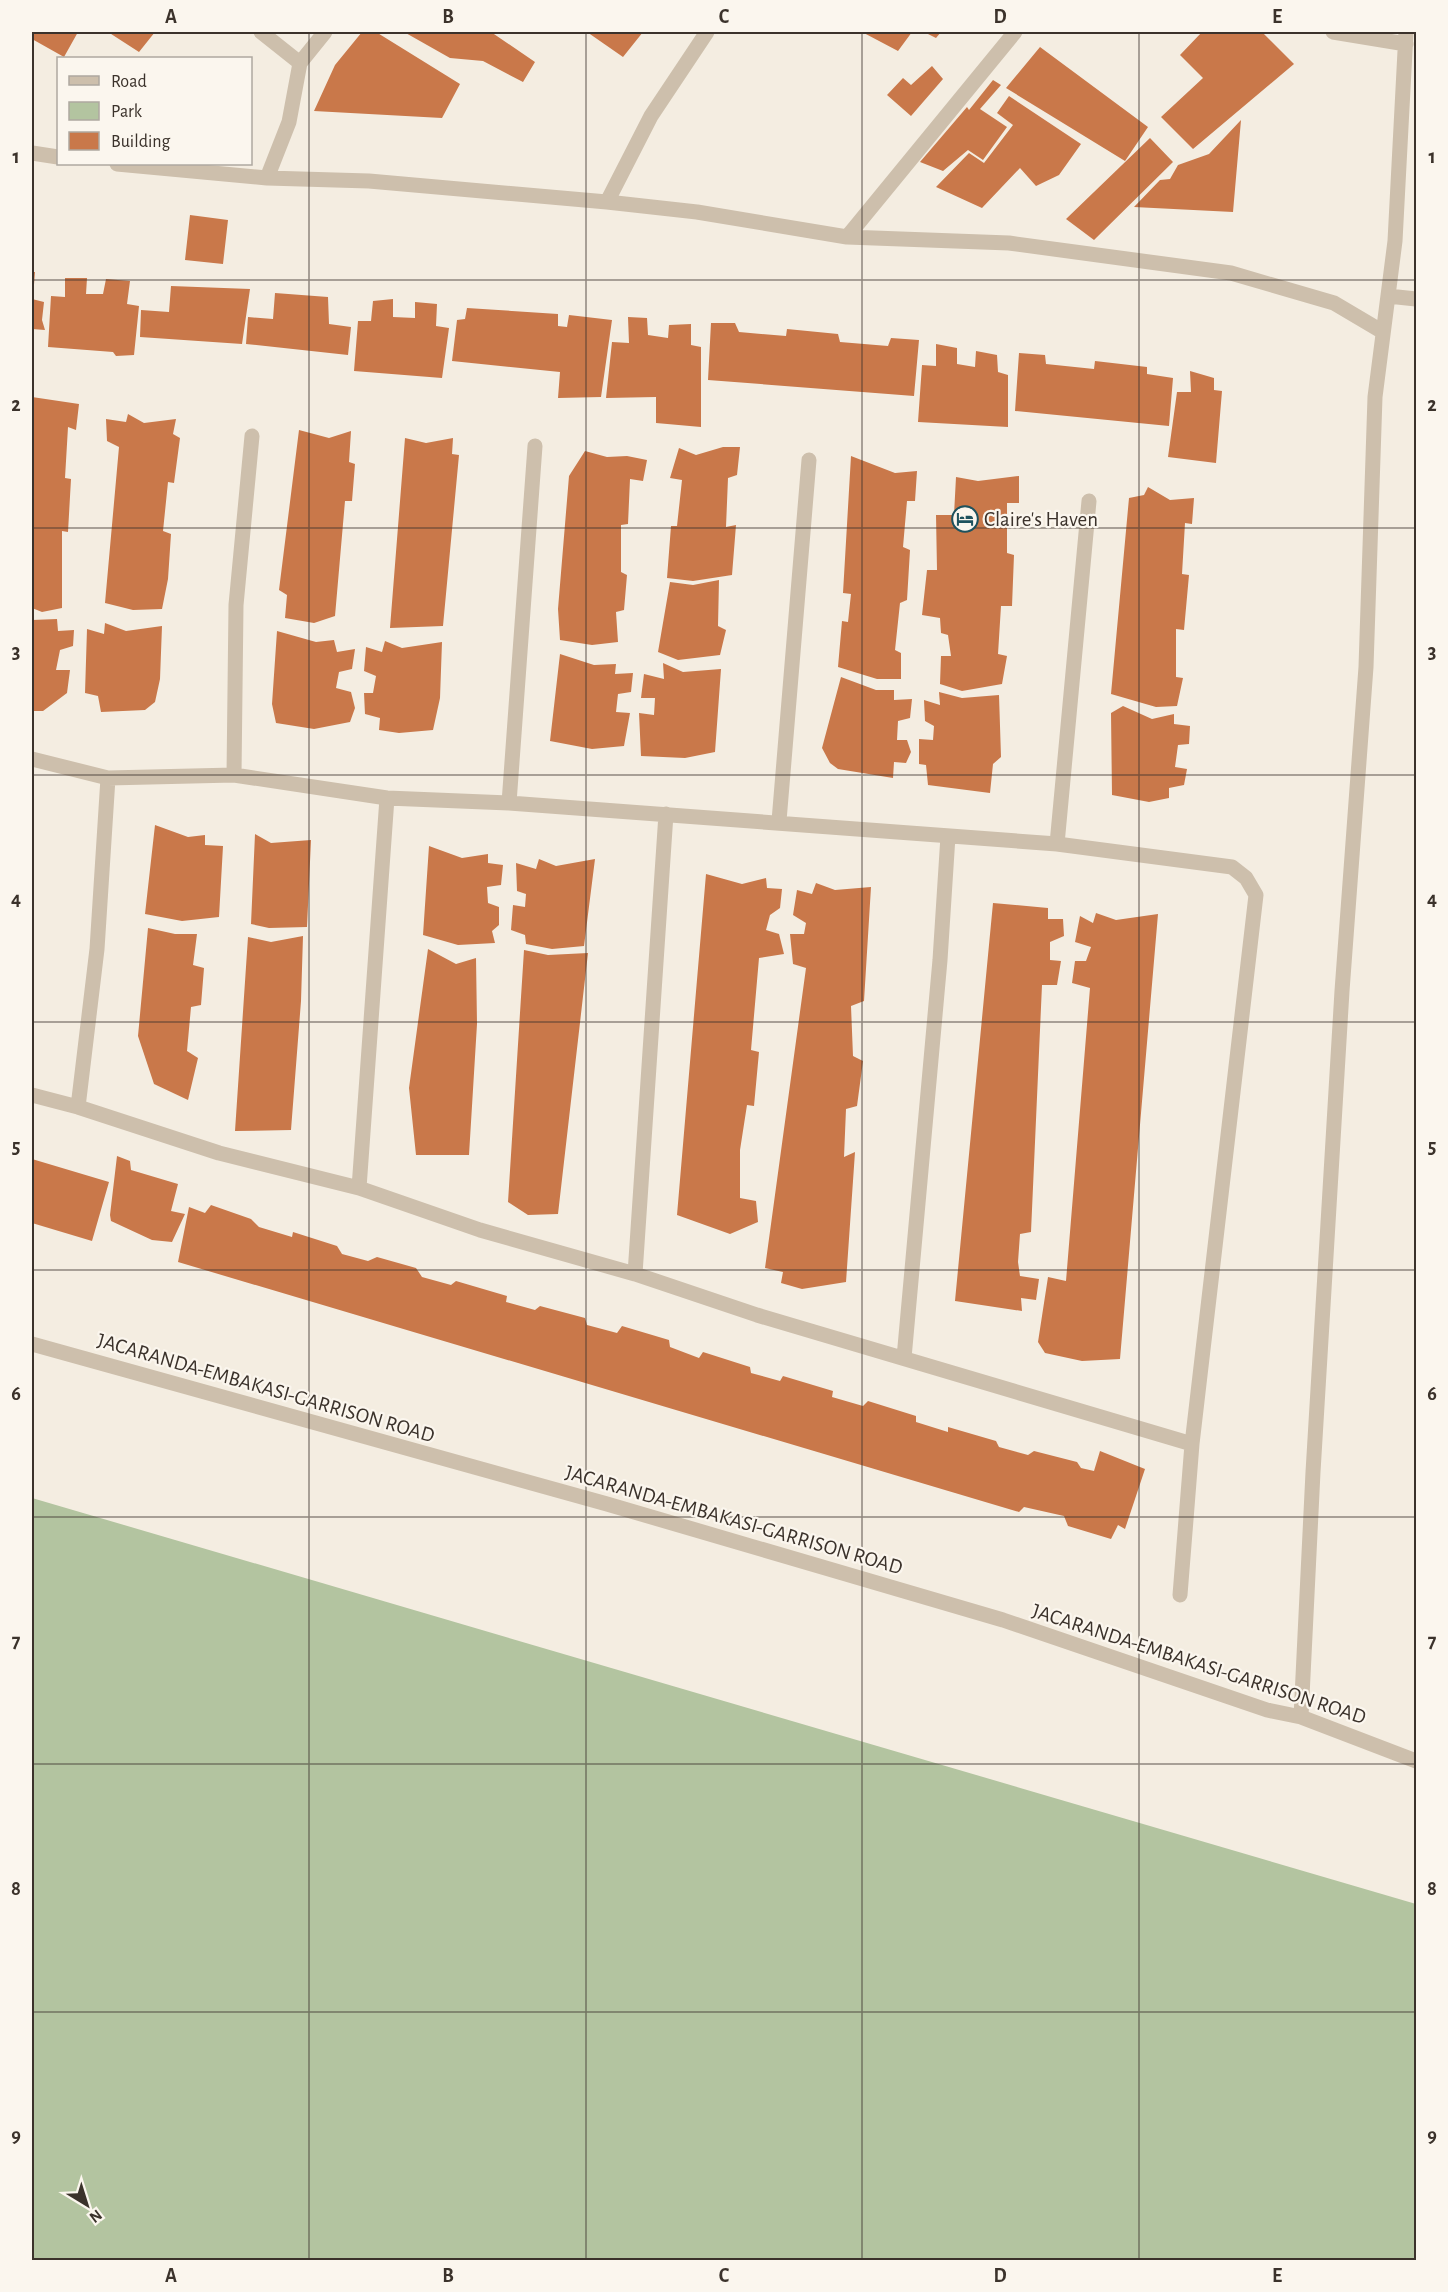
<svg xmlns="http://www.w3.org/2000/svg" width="1448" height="2292" viewBox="0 0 1448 2292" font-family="'Alegreya Sans',sans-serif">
  <rect width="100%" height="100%" fill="#f4ede1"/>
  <path fill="#b3c4a0" d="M32 1498 1416 1904V2260H32Z"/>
  <path fill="#c9784a" d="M32 32H78L64 57 32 39Z
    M108 32H155L139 52Z
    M362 32H376L460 84 442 118 314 111 335 65Z
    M404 32H491L535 62 523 82 483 61 450 58Z
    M587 32H643L623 57Z
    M862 32H912L898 51Z
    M924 32H941L936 38Z
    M1202 32H1262L1294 64 1193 149 1161 117 1203 78 1180 55Z
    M1040 47 1148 127 1125 161 1006 88Z
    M932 66 943 79 911 116 887 95 903 78 911 85Z
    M993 80 1001 85 980 109 1007 127 983 160 968 150 943 171 920 162 967 107 969 110Z
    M1009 96 1081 144 1059 175 1036 186 1020 168 982 208 936 187 969 153 984 163 1013 125 997 113Z
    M1241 120 1233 212 1134 207 1160 180 1170 179 1178 165 1209 154Z
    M1150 138 1173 162 1094 240 1066 219Z
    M190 215 228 220 223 264 185 260Z
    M32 272H35L33 297H32Z
    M65 278H87L86 294H103L106 279 130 281 127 304 139 306 134 355 116 356 113 352 48 347 51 296 65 297Z
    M171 286 250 289 242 344 140 337 141 310 169 312Z
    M275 293 328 297 329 324 351 327 348 355 246 344 248 317 273 319Z
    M32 299 44 302 42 320 45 330 32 329Z
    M393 299V317L415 318V302L437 304 436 326 449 328 442 378 354 371 358 321H371L373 301Z
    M467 308 558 314V326L567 327 569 315 612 320 601 397 558 398 560 372 452 361 457 320 465 319Z
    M628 317 647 318 648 335 668 338 669 325 691 324V345L701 347V427L656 423V397L606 398 612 342 629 343Z
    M711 323H735L739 332 786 336 787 329 838 334 840 342 888 346 891 338 919 340 914 396 708 380Z
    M936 344 957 348V364L975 367 976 351 997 355 998 372 1008 375V427L918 422 922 365 936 366Z
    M1019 353 1045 355 1046 364 1094 369 1095 361 1147 367V374L1173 378 1169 426 1015 411Z
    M1190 371 1214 378V390L1222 391 1216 463 1168 457 1177 392H1191Z
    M32 397 79 404 76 430 68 427 65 478 71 479 68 532 62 531V608L42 612 32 608Z
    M128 414 144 423 176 419 173 434 180 438 174 483 168 482 163 531 171 534 168 579 162 609 133 610 105 603 119 447 107 441 106 419 126 422Z
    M299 430 329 438 351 431 349 462 355 464 352 501H345L335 616 314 623 285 618 287 595 279 590Z
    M405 438 426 443 453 438 452 454 459 455 443 626 390 628Z
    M723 447H740L737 475 728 478 726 527 736 525 732 575 693 581 667 578 671 526H677L682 480 670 478 679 448 696 455Z
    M585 451 607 457 627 456 647 460 643 481 630 479 628 524 621 525V572L627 575 624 610 616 612 618 642 592 645 560 640 558 609 569 476Z
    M851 456 895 473 917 471 915 501H907L903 547 910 550 907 600 900 603 895 650 901 653V679H877L838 667 842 621 848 622 851 594 843 593Z
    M1019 476V503H1007V553L1014 555 1012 606H1001L998 654 1007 656 1002 684 962 691 940 684 941 656H951L948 635 941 633 940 618 922 615 927 570H937L936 515H954L956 477 978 481Z
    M1148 487 1170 500 1194 498 1192 524 1185 523 1182 574 1189 575 1184 630 1176 629V677L1183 678 1177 706 1156 707 1111 694 1129 498 1144 495Z
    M719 580 718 626 726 630 720 655 678 660 658 652 670 582 693 585Z
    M57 619 58 631 74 630 73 646 60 650 56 670H70L67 693 43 711H32V620Z
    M105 623 126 631 162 626 160 679 155 702 145 710 101 712 98 696 85 693 87 629 104 634Z
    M277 631 316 642 334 640 337 652 355 649 352 669 339 672 336 688 351 692 355 708 350 722 314 729 276 723 272 704Z
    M385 641 402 648 442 642 440 698 433 730 399 733 379 730 380 718 365 714 364 693H373L376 676 364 671 366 647 382 652Z
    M560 654 594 665 616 664 615 674 633 673 631 692 618 694 616 712 630 713 624 746 592 749 550 741Z
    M663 663 683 672 721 669 715 752 685 758 641 756 639 713 654 715 655 698H641L644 674 664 679Z
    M841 677 876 690H894V700L912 699 910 718 898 721 897 740H907L911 752 906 763 894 762 893 778 838 769 830 763 822 748Z
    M939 692 962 698 999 695 1001 757 993 764 990 793 928 785 926 765 919 764V739L933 740 934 726 925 721 924 700 940 705Z
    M1123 706 1152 719 1174 714V724L1190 726 1189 744 1178 745 1175 767 1187 769 1184 785 1169 788V798L1149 802 1112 795 1111 713Z
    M155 825 188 837 205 835V845L223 846 219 917 182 921 145 914Z
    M255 834 271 843 311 840 307 927 269 928 251 924Z
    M429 846 462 858 488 854V863L503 865 501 885 487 887 488 903 499 907V925L492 931 495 943 458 945 423 935Z
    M539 859 556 866 595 859 584 946 552 949 526 944 525 935 511 930 513 905 525 907 526 894 517 891 516 863 536 869Z
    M706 874 742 884 766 878 767 888 782 889 780 908 770 915 766 930 779 934 784 954 759 958 751 1050 759 1052 754 1106 747 1105 740 1150V1198L756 1201 758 1222 730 1234 677 1215Z
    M816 883 835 890 871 887 864 1001 851 1006 853 1056 863 1061 857 1106 846 1109 844 1157 855 1152 846 1282 802 1289 781 1283 783 1272 765 1268 806 968 793 964 790 934H804L806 923 793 915 797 890 812 894Z
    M993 903 1048 908V919H1063L1064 936 1050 942V960L1061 961 1057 985H1042L1031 1232 1020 1234 1018 1262 1020 1276 1039 1279 1036 1300 1021 1298 1022 1311 955 1301Z
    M1096 913 1116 920 1158 914 1120 1359 1082 1361 1045 1353 1038 1342 1048 1277 1066 1281 1090 988 1072 983 1075 961H1086L1091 947 1075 942 1080 916 1093 923Z
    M148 928 175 934H197L193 965 204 968 201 1005 191 1007 187 1051 198 1058 188 1100 154 1084 138 1036Z
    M303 936 301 1001 291 1130 235 1131 248 937 271 942Z
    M428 949 456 964 476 958 477 1024 469 1155H416L409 1088Z
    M524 950 548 955 588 953 558 1214 528 1215 508 1202Z
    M117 1156 130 1161 131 1170 178 1184 171 1211 185 1214 172 1242 152 1240 111 1221 110 1215Z
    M32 1159 109 1182 92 1241 32 1223Z
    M211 1205 251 1219 259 1227 292 1237 293 1232 337 1246 342 1254 368 1261 377 1257 416 1268 422 1277 451 1285 456 1281 507 1296 506 1302 535 1310 540 1306 585 1318 587 1325 617 1333 622 1326 669 1340 670 1347 699 1358 703 1352 750 1367 751 1373 780 1381 783 1376 833 1391 832 1397 863 1406 868 1401 916 1416V1422L948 1432V1427L996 1441 999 1447 1028 1455 1034 1451 1077 1462 1081 1468 1094 1471 1100 1451 1145 1469 1125 1529 1118 1525 1111 1539 1068 1526 1064 1516 1024 1507 1019 1512 178 1262 189 1207 205 1213Z"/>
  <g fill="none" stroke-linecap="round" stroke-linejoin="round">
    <path stroke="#cdbfac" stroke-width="15" d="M261 32 300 63
      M1333 32 1406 44
      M32 153 58 157
      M117 164 267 178 369 181 607 202 697 212 847 237 1009 243 1231 273 1334 303 1383 332
      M267 178 289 122 300 63 325 32
      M607 202 651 116 707 32
      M847 237 1015 32
      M1388 296 1416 299
      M32 759 108 778 234 775 387 798 509 803 1057 844 1232 867 1246 878 1256 895 1192 1444 1180 1595
      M234 775 236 605 252 436
      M509 803 535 446
      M779 821 809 460
      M1057 844 1089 501
      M32 1095 78 1107 219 1153 359 1188 480 1230 635 1274 757 1315 1192 1444
      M78 1107 97 949 108 778
      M359 1188 387 798
      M635 1274 666 814
      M32 1344 607 1504 1003 1620 1267 1710 1301 1717 1416 1761
      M904 1358 940 960 948 836
      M1301 1717 1313 1472 1342 991 1366 667 1375 397 1395 241 1406 32"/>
  </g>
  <path fill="none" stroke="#3b322b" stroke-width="1.5" stroke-opacity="0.55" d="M309 32V2260M586 32V2260M862 32V2260M1139 32V2260M32 280H1416M32 528H1416M32 775H1416M32 1022H1416M32 1270H1416M32 1517H1416M32 1764H1416M32 2012H1416"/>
  <defs>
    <g id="hotel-ring" transform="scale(1.35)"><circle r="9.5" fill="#fbf6ee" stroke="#1e525e" stroke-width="1.5"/><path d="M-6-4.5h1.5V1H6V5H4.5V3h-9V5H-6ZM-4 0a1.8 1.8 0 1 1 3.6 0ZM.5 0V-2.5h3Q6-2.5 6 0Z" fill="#1e525e"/></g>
  </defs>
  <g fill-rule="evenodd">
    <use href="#hotel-ring" x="965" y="519"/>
  </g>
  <g text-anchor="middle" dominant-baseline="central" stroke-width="4.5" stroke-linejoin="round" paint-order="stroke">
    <g font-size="21" fill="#3b322b" stroke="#fbf6ee" text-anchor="start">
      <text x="984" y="519">Claire's Haven</text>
    </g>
    <g font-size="21" fill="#3b322b" stroke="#fbf6ee">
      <text transform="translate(266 1388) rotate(16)">JACARANDA-EMBAKASI-GARRISON ROAD</text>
      <text transform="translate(734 1520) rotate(16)">JACARANDA-EMBAKASI-GARRISON ROAD</text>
      <text transform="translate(1199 1664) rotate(18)">JACARANDA-EMBAKASI-GARRISON ROAD</text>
    </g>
  </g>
  <rect width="1448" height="2292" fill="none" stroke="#fbf6ee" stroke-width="66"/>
  <rect x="57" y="57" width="195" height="108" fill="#fbf6ee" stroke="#aea8a0" stroke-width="1.5"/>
  <rect x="69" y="76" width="30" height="9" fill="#cdbfac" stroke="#aea8a0" stroke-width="1.5"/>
  <text x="111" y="87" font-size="18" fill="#3b322b">Road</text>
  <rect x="69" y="102" width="30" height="18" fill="#b3c4a0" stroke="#aea8a0" stroke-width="1.5"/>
  <text x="111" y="117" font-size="18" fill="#3b322b">Park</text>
  <rect x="69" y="132" width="30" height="18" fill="#c9784a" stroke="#aea8a0" stroke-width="1.5"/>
  <text x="111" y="147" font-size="18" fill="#3b322b">Building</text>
  <g transform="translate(87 2205) rotate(142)" stroke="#fbf6ee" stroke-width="4.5" paint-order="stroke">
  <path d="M0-4.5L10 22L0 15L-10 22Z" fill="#3b322b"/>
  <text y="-9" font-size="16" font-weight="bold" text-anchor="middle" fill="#3b322b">N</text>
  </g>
  <rect x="33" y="33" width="1382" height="2226" fill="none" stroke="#3b322b" stroke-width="2"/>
  <g font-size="20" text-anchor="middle" font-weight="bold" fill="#3b322b">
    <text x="171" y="23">A</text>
    <text x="448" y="23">B</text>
    <text x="724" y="23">C</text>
    <text x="1000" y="23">D</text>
    <text x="1277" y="23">E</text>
    <text x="16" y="163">1</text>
    <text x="1432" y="163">1</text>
    <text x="16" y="411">2</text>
    <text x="1432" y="411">2</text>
    <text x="16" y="658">3</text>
    <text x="1432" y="658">3</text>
    <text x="16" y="905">4</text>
    <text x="1432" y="905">4</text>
    <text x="16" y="1153">5</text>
    <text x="1432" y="1153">5</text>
    <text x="16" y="1400">6</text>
    <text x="1432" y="1400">6</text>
    <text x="16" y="1647">7</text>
    <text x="1432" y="1647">7</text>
    <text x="16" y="1895">8</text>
    <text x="1432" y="1895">8</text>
    <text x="16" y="2142">9</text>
    <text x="1432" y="2142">9</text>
    <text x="171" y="2282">A</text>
    <text x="448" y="2282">B</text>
    <text x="724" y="2282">C</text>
    <text x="1000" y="2282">D</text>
    <text x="1277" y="2282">E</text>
  </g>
</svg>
